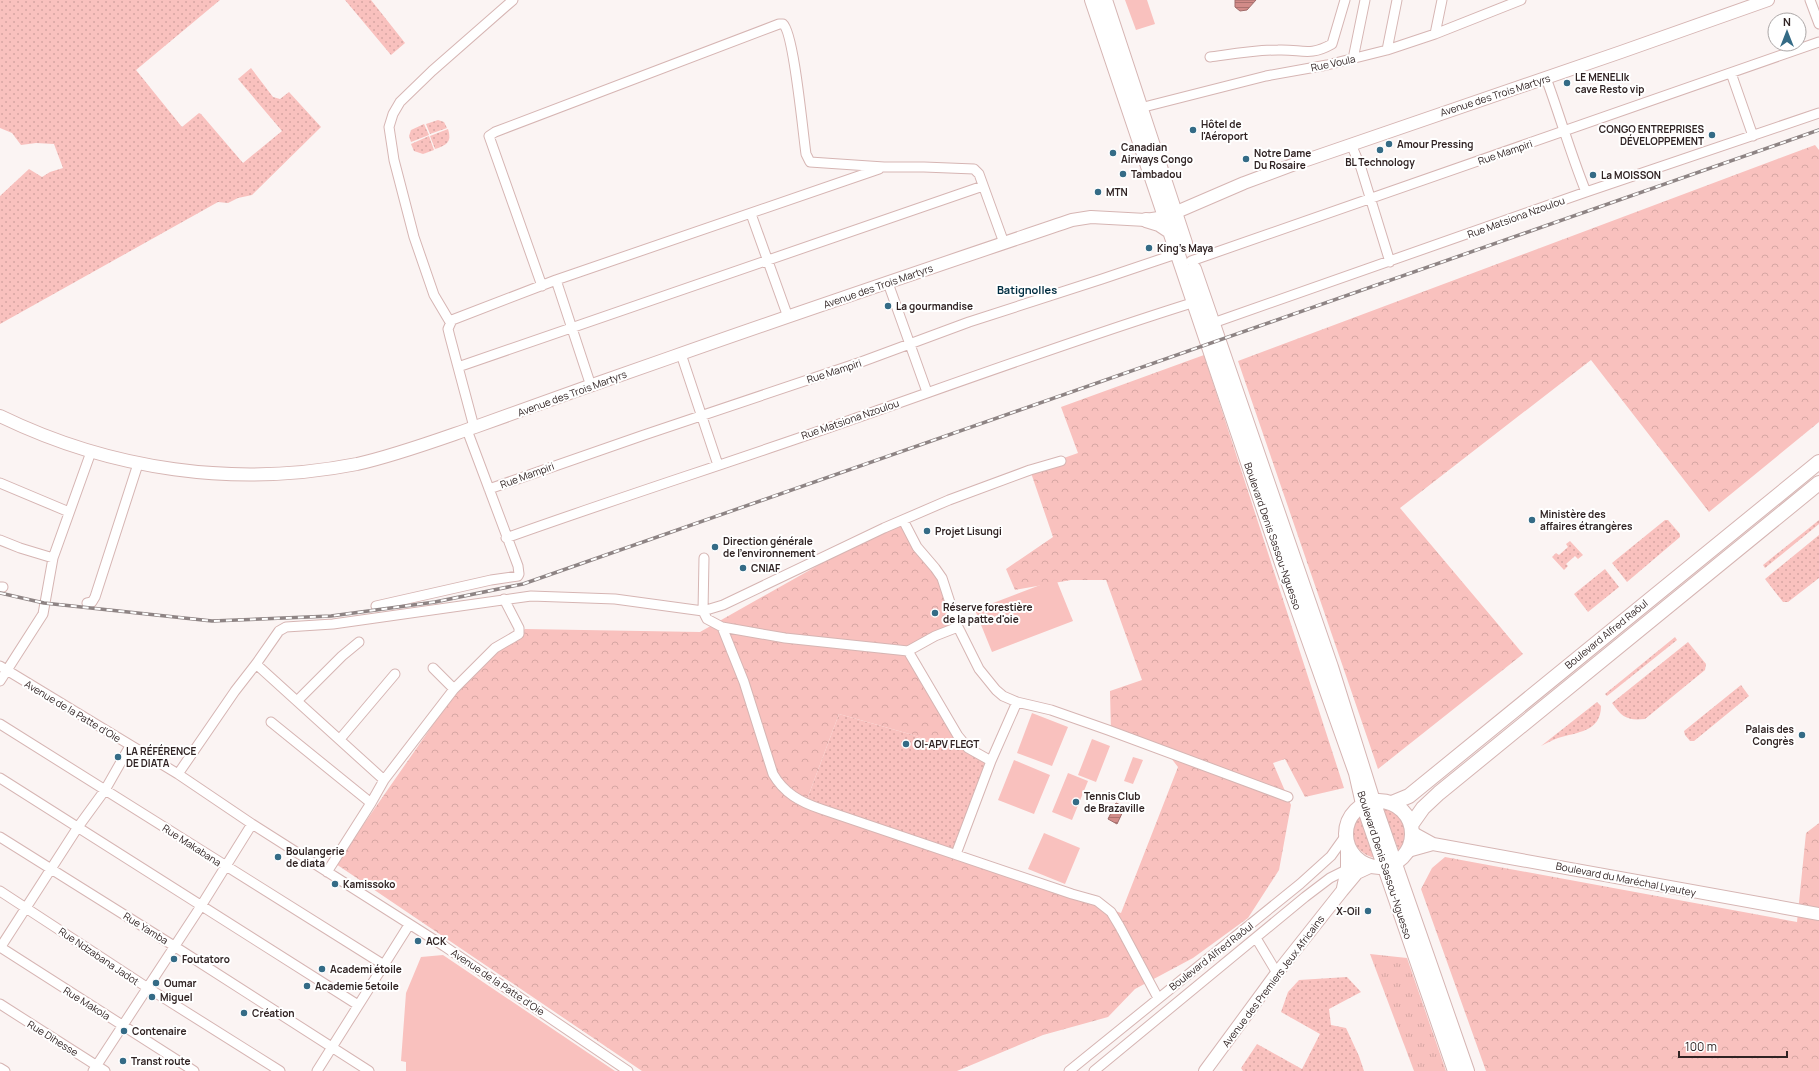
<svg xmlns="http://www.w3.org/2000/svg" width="1819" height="1071" viewBox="0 0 1819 1071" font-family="Manrope,sans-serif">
  <defs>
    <pattern id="grass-dots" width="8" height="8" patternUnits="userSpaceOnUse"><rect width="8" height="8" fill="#f9c1be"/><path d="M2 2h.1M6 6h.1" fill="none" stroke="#d6a6a3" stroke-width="1.8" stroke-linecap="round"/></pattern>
    <pattern id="forest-crowns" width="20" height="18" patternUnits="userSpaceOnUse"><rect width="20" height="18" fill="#f9c1be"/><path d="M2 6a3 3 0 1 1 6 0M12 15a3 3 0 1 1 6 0" fill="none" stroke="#d6a6a3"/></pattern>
    <pattern id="park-tufts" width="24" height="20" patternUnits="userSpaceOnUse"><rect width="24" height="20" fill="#f9c1be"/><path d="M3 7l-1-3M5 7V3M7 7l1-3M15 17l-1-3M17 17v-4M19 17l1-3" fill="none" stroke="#d6a6a3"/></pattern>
    <pattern id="water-rules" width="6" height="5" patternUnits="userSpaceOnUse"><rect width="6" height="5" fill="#d28b88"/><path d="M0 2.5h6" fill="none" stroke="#ab716f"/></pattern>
  </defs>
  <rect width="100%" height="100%" fill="#fbf4f3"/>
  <path fill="url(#grass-dots)" d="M0 0H220L136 70 182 127 199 113 201 114 243 163 282 131 238 79 251 68 273 97 280 99 289 92 321 127 252 195 238 198 228 203 218 202 0 324V196L29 169 42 177 50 172 63 168 54 144 36 143 21 145 12 133 0 128Z
    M345 0H371L405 43 391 55Z
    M438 120 444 122 447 128 430 134 426 124Z
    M424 124 429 135 411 142 409 136 411 130Z
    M448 129C452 142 447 145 435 149L430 136Z
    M429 136 434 150 423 154 414 151 411 144Z
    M1665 520H1668L1680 534V537L1627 582 1612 563Z
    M1819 520V524L1765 568 1763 565Z
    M1819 535V578L1788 602H1783L1765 579Z
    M1570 541 1583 555 1578 559 1575 556 1566 564 1568 566 1564 570 1552 557 1556 553 1559 555 1568 547 1566 544Z
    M1605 569 1619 587 1588 612 1574 594Z
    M1675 637 1677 640 1607 696 1605 694Z
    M1688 642 1706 664 1705 670 1645 719C1627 721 1622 717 1612 703Z
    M1741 685 1749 696 1694 741H1690L1685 735 1684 731Z
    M1597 702 1601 706C1601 732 1577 732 1558 738 1552 740 1547 743 1541 746Z
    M839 714 913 735 945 747 968 748 991 761 956 854 806 802Z
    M1381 805C1404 803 1418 837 1399 851Z
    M1360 812 1376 858C1355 855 1341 828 1360 812Z
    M1347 977 1361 992 1329 1009 1331 1025 1346 1028 1359 1056 1364 1071H1243L1241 1068 1257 1044 1302 1069 1320 1034 1281 1012 1288 992 1299 980Z"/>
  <path fill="url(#forest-crowns)" d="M1815 145 1819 150V422L1709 512 1591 360 1400 508 1523 654 1378 769 1238 361Z
    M1204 355 1344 788 1305 797 1285 759 1273 763 1291 805 1279 870 1248 918 1193 958 1135 989 1108 1017 1043 1035 957 1071H642L336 864 464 680 525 629 700 632 886 527 903 520 935 567 958 627 908 650 968 748 945 747 913 735 839 714 806 802 964 856 1121 913 1178 767 1167 753 1111 733 1110 691 1142 680 1106 580H1071L1015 590 1006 569 1053 537 1030 470 1078 453 1061 407Z
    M1819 823V1071H1486L1421 889 1432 868 1445 857 1797 922 1806 833Z"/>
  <path fill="url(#park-tufts)" d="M1370 954 1407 958 1446 1071H1414Z"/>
  <path fill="#f9c1be" d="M1125 0H1147L1155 24 1136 30Z
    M1056 579 1073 621 992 652 975 610Z
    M1032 713 1068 727 1052 766 1017 753Z
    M1092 739 1110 746 1096 782 1078 775Z
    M1133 757 1143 760 1133 784 1124 781Z
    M1014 760 1050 775 1034 814 998 800Z
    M1068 773 1088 781 1072 820 1052 812Z
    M1044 833 1080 848 1065 884 1028 869Z
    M443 955 615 1071H406V1062L401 1061 406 993 421 957Z"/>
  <path fill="url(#water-rules)" stroke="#a16c6a" d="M1235 0H1256L1247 10 1240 11 1235 7Z
    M1116 803 1125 807 1117 824 1108 819Z"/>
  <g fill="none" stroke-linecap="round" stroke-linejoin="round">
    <g stroke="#d6b5b3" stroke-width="11">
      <path id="street" d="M1810 0 1819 24
        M1435 34 1442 0
        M1387 50 1397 0
        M1210 57C1232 54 1255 50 1278 50 1302 49 1309 57 1332 44L1345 0
        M1353 59 1365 0
        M1731 73 1753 136
        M1546 78C1560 116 1571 155 1586 192
        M1140 108 1266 76 1327 65 1387 50 1435 34 1521 0
        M1351 144 1361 168 1390 262
        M751 214 788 317
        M1191 261 1819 42
        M556 280 591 386
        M888 283 927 392
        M542 286 489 136 495 132 779 24H783C794 33 803 134 806 154L810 162 884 167H924L974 169 979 174 1004 243
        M450 322 434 295 414 237 394 160 389 127 393 114 400 102 432 71 513 0
        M1213 323 1586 192 1819 113
        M681 354 718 465
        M458 367 983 186
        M474 427 450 337 448 329 452 320 556 280 879 169
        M0 483 69 512
        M489 489 644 435 861 362 969 322 1102 279 1179 253
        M903 520 917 547 935 568 942 578 958 627 979 669 996 690 1003 696 1017 702 1051 710 1108 730 1288 797
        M506 538C612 500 719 466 825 429 948 386 1070 341 1195 302
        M0 540 20 548 53 558
        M704 558 703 611 707 619 722 627 785 638 908 651 935 636 958 627
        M0 587H3
        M87 603 92 602 95 597 138 464
        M376 606 491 580 518 576 519 574 518 566 467 430
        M722 627 744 682 773 774C784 793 800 802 821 809L1072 894 1097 901 1111 912 1120 927 1158 998
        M908 651 958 736 968 748 991 761 1017 702
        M256 664 384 780
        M0 666 178 774 252 824 444 946 628 1071
        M433 668 454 689
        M0 681 43 614 53 558 91 452
        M297 701 342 656 359 642
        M271 722 371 803
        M0 724 384 965
        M340 739 395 674
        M178 774 235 691 256 664 279 631 286 627 333 624 531 596 615 599 703 611 723 605 884 528 949 500 1030 470 1061 461
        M0 778 358 1005
        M0 837 174 946 369 1071
        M956 854 991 761
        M327 872 371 803 384 780 454 689 495 648 519 634V628L504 599
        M0 891 148 988 280 1071
        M1256 938 1277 973
        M0 947 194 1071
        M0 948 78 827 105 790 130 746
        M0 1004 105 1071
        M0 1068 5 1071
        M93 1071 201 906 252 824
        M317 1071 409 925
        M1069 1071 1300 884 1331 856 1346 835
        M1094 1071 1305 897 1330 878 1362 862"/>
    </g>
    <g stroke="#d6b5b3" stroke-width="14">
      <path id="secondary" d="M0 416C111 470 235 488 357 464 397 455 437 440 475 427 541 403 606 380 672 357 805 310 939 265 1072 220L1091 217 1146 220 1165 217 1244 183 1295 164 1621 52 1768 0
        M1413 833 1433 844 1819 914
        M1408 851 1433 844
        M1343 888 1347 869V844
        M1205 1071 1277 973 1342 891 1357 873 1372 866"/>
    </g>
    <g stroke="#d6b5b3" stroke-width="16">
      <path id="primary" d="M1092 0 1290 587 1356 773 1363 804 1455 1071
        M1105 0 1185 243
        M1146 220 1159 224 1171 232
        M1194 269 1331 667 1373 801 1467 1071
        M1346 834a33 33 0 1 1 66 0a33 33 0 1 1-66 0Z
        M1392 803 1409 796 1819 462
        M1411 825 1423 808 1439 793 1819 483"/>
    </g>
    <use href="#street" stroke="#fff" stroke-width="9"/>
    <use href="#secondary" stroke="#fff" stroke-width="12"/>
    <use href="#primary" stroke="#fff" stroke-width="14"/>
    <g stroke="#8e8484" stroke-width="3.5">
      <path id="rail" d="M0 593 44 603 212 621 331 616 435 602 523 584 1819 130"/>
    </g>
    <use href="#rail" stroke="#fff" stroke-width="2" stroke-dasharray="6" stroke-linecap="butt"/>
  </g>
  <g fill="#346b86" stroke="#fff" stroke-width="1.5">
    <circle cx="1567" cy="83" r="4"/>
    <circle cx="1193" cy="130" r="4"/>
    <circle cx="1712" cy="135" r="4"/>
    <circle cx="1389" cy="144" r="4"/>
    <circle cx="1380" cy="150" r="4"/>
    <circle cx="1113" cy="153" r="4"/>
    <circle cx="1246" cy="159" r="4"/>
    <circle cx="1123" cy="174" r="4"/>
    <circle cx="1593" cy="175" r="4"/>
    <circle cx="1098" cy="192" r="4"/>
    <circle cx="1149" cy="248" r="4"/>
    <circle cx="888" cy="306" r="4"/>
    <circle cx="1532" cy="520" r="4"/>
    <circle cx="927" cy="531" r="4"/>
    <circle cx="715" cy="547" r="4"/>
    <circle cx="743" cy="568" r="4"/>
    <circle cx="935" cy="613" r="4"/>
    <circle cx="1802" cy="735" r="4"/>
    <circle cx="906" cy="744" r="4"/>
    <circle cx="118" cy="757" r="4"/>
    <circle cx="1076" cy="802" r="4"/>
    <circle cx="278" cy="857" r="4"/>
    <circle cx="335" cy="884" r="4"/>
    <circle cx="1368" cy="911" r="4"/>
    <circle cx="418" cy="941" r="4"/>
    <circle cx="174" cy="959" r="4"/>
    <circle cx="322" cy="969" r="4"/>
    <circle cx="156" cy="983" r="4"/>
    <circle cx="307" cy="986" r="4"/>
    <circle cx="152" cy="997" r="4"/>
    <circle cx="244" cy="1013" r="4"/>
    <circle cx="124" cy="1031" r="4"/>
    <circle cx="123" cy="1061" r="4"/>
  </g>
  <g text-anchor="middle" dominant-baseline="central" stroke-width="4" stroke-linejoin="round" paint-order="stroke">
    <g font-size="10" fill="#302323" stroke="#fff">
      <text transform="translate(1333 63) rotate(-12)">Rue Voula</text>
      <text transform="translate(1495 95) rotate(-18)">Avenue des Trois Martyrs</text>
      <text transform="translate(1505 152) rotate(-19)">Rue Mampiri</text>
      <text transform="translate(1516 217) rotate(-20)">Rue Matsiona Nzoulou</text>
      <text transform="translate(878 286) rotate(-19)">Avenue des Trois Martyrs</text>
      <text transform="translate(834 371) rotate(-18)">Rue Mampiri</text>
      <text transform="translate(572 393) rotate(-20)">Avenue des Trois Martyrs</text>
      <text transform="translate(850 419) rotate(-19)">Rue Matsiona Nzoulou</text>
      <text transform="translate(527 475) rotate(-20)">Rue Mampiri</text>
      <text transform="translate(1273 536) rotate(71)">Boulevard Denis Sassou-Nguesso</text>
      <text transform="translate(1606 634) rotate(-39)">Boulevard Alfred Raôul</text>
      <text transform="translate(73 711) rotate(31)">Avenue de la Patte d'Oie</text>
      <text transform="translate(192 845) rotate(33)">Rue Makabana</text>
      <text transform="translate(1385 865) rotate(72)">Boulevard Denis Sassou-Nguesso</text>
      <text transform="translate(1626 879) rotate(11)">Boulevard du Maréchal Lyautey</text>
      <text transform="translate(146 928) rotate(32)">Rue Yamba</text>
      <text transform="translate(99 956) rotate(34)">Rue Ndzabana Jadot</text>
      <text transform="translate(1211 956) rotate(-38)">Boulevard Alfred Raôul</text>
      <text transform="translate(1273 981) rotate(-53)">Avenue des Premiers Jeux Africains</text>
      <text transform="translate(498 982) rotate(34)">Avenue de la Patte d'Oie</text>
      <text transform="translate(87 1003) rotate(32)">Rue Makola</text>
      <text transform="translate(53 1038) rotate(32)">Rue Dihesse</text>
    </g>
    <g font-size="10" font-weight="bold" fill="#302323" stroke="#fff" text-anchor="start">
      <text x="1575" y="77">LE MENELIk<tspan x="1575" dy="12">cave Resto vip</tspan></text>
      <text x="1201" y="124">Hôtel de<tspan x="1201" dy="12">l'Aéroport</tspan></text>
      <text x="1704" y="129" text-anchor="end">CONGO ENTREPRISES<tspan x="1704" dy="12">DÉVELOPPEMENT</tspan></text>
      <text x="1397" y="144">Amour Pressing</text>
      <text x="1121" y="147">Canadian<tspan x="1121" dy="12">Airways Congo</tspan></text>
      <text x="1254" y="153">Notre Dame<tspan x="1254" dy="12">Du Rosaire</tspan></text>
      <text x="1380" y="162" text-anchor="middle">BL Technology</text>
      <text x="1131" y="174">Tambadou</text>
      <text x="1601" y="175">La MOISSON</text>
      <text x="1106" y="192">MTN</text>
      <text x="1157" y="248">King's Maya</text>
      <text x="896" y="306">La gourmandise</text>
      <text x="1540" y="514">Ministère des<tspan x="1540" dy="12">affaires étrangères</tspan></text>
      <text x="935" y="531">Projet Lisungi</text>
      <text x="723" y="541">Direction générale<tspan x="723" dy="12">de l'environnement</tspan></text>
      <text x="751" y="568">CNIAF</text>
      <text x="943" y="607">Réserve forestière<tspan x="943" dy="12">de la patte d'oie</tspan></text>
      <text x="1794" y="729" text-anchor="end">Palais des<tspan x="1794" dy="12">Congrès</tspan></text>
      <text x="914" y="744">OI-APV FLEGT</text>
      <text x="126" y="751">LA RÉFÉRENCE<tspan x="126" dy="12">DE DIATA</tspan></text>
      <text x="1084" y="796">Tennis Club<tspan x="1084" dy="12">de Brazaville</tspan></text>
      <text x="286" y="851">Boulangerie<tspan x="286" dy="12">de diata</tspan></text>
      <text x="343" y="884">Kamissoko</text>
      <text x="1360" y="911" text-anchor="end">X-Oil</text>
      <text x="426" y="941">ACK</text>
      <text x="182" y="959">Foutatoro</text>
      <text x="330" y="969">Academi étoile</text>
      <text x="164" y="983">Oumar</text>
      <text x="315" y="986">Academie 5etoile</text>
      <text x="160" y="997">Miguel</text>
      <text x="252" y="1013">Création</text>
      <text x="132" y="1031">Contenaire</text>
      <text x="131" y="1061">Transt route</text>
    </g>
    <g font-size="11" font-weight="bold" fill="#002d41" stroke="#fff">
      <text x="1027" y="289">Batignolles</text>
    </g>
  </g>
  <g transform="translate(1787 32)"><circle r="19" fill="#ffffff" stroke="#aca7a7"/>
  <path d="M0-3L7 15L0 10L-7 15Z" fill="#346b86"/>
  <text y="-6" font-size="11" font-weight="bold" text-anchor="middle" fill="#302323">N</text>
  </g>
  <path d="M1679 1051v6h108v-6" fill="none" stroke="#302323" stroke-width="2"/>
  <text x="1685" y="1051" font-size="12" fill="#302323" stroke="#ffffff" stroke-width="3" paint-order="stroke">100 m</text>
</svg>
